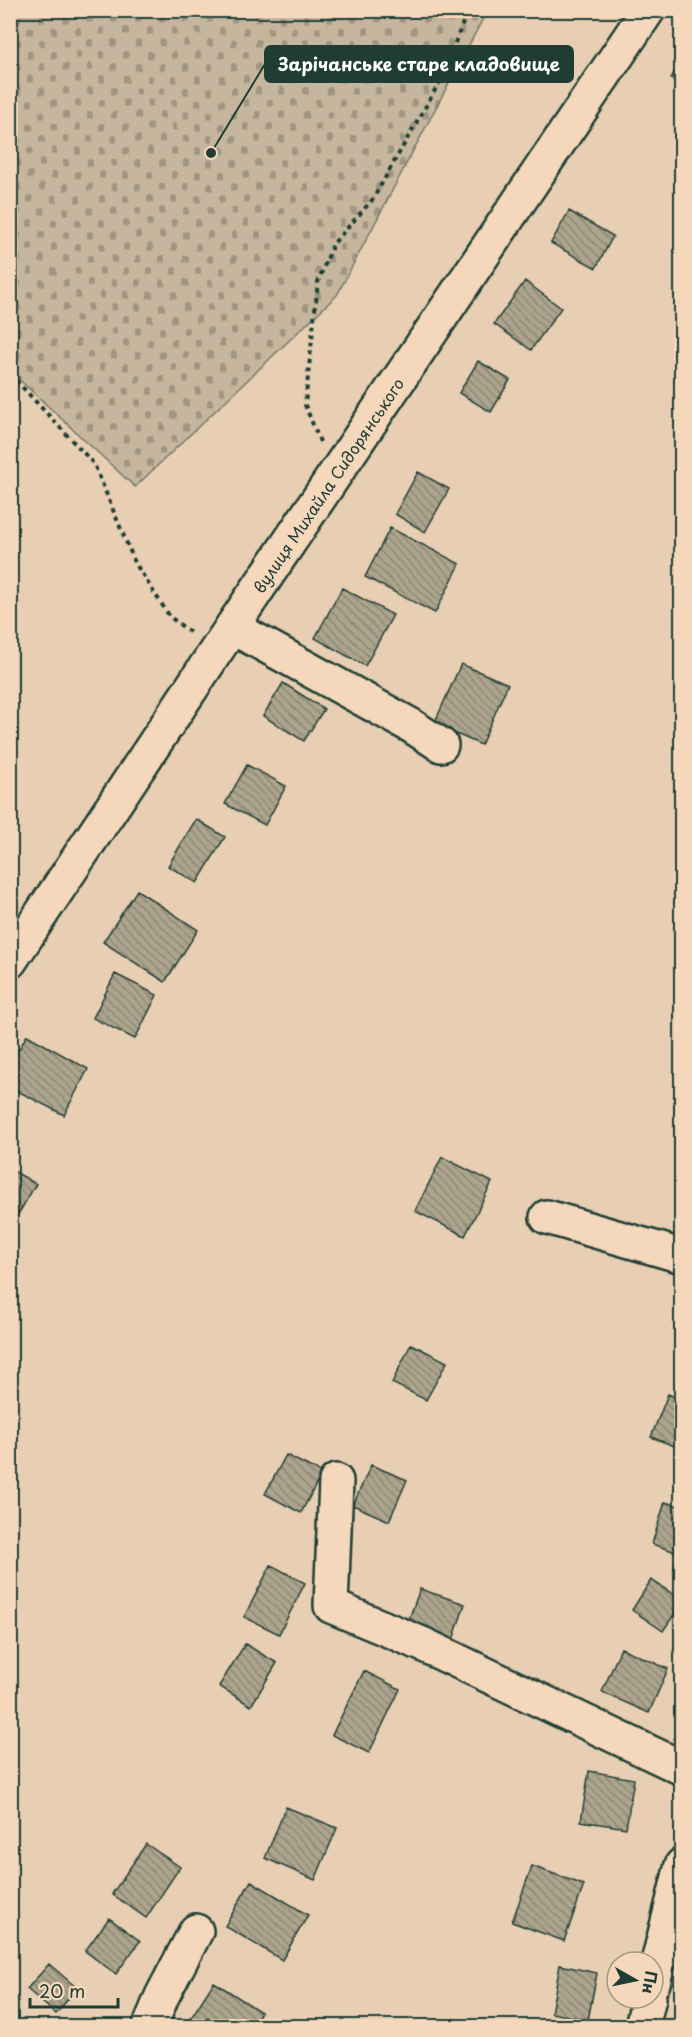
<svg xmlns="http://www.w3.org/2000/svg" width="692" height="2037" viewBox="0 0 692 2037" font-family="'Playpen Sans',sans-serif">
  <defs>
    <pattern id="cemetery-stones" width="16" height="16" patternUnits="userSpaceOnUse" patternTransform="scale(1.5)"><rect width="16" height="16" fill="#c6b69e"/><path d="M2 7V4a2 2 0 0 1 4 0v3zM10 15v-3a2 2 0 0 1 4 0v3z" fill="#a09582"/></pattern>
    <pattern id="building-back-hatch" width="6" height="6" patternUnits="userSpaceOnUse" patternTransform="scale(1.5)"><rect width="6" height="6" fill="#ada48d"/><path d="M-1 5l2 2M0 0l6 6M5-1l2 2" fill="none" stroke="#8c8774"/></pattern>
  </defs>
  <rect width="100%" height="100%" fill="#e8cfb3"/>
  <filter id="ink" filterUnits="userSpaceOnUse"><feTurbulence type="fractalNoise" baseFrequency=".0167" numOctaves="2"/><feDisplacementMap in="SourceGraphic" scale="12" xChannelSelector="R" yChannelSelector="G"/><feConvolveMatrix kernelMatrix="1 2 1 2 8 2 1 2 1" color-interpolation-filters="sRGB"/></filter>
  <g filter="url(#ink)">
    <path fill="url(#cemetery-stones)" stroke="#727a69" stroke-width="1.5" d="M10 11H487L337 295 135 487 11 372Z"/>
    <path fill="url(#building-back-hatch)" stroke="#1f3d34" stroke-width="1.5" d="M682 57V84L671 79Z
      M569 211 613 236 596 268 551 243Z
      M525 281 561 308 531 350 494 324Z
      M478 361 510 380 491 412 459 393Z
      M418 472 449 489 425 532 395 514Z
      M390 528 460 564 435 613 365 577Z
      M342 588 393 615 365 666 315 638Z
      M461 664 508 684 481 745 434 724Z
      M283 683 324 709 304 741 263 716Z
      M247 765 286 786 265 825 225 804Z
      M196 819 225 837 197 883 168 866Z
      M137 890 198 930 165 982 103 942Z
      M115 974 157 995 135 1039 93 1018Z
      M27 1035 88 1069 64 1115 10 1087V1065Z
      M442 1157 492 1182 465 1236 415 1211Z
      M10 1169 36 1184 10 1228Z
      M411 1344 447 1362 426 1400 392 1383Z
      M668 1394 682 1400V1449L651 1437Z
      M286 1455 322 1473 301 1513 265 1494Z
      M371 1465 407 1480 389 1521 353 1505Z
      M665 1502 682 1507V1570L674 1568 679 1553 652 1544Z
      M271 1565 305 1583 279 1634 244 1617Z
      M651 1580 682 1600V1603L663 1631 632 1610Z
      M420 1589 465 1604 452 1643 406 1627Z
      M245 1644 277 1663 251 1706 219 1686Z
      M621 1648 668 1669 649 1713 602 1692Z
      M364 1671 400 1689 369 1753 332 1735Z
      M589 1771 634 1779 626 1828 581 1821Z
      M286 1807 337 1828 315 1880 265 1858Z
      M146 1844 180 1867 146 1918 112 1894Z
      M532 1866 584 1885 564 1941 512 1922Z
      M251 1881 308 1915 282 1960 225 1926Z
      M109 1918 140 1941 116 1974 85 1951Z
      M49 1964 77 1988 56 2014 27 1989Z
      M560 1965 597 1973 588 2020 551 2013Z
      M214 1982 261 2012 252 2026H198L189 2021Z"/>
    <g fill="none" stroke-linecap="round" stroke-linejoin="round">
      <g stroke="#1f3d34" stroke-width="38">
        <path id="minor" d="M232 627 410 725 441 745
          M10 961 232 627 648 10
          M547 1217 682 1256
          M336 1481 331 1606 422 1644 682 1768
          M150 2026 162 1996 196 1931"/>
      </g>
      <g stroke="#1f3d34" stroke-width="38">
        <path id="major" d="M653 1983 682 1865
          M642 2026 649 1998"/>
      </g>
      <path stroke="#1f3d34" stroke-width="4" stroke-dasharray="4.5 4.5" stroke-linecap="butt" d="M10 374 94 464 135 563 170 617 191 633
        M320 442 305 405 318 282 333 244 373 199 439 83 468 10"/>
      <use href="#minor" stroke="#f5d8bb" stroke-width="33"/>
      <use href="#major" stroke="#f5d8bb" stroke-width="33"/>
    </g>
  </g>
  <g text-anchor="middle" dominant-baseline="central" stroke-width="4.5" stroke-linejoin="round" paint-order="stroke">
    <g font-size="16" fill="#1f3d34" stroke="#f5d8bb">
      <text transform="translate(328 485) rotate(-56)">вулиця Михайла Сидорянського</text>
    </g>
  </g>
  <path fill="none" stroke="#1f3d34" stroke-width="2" d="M211 153L265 64"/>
  <circle fill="#1f3d34" stroke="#f5d8bb" stroke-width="2" cx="211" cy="153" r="6"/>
  <rect fill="#1f3d34" stroke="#1f3d34" stroke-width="2" x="265" y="46" width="308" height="36" rx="6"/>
  <g font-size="18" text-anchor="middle" font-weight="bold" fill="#fff">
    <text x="419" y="71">Зарічанське старе кладовище</text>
  </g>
  <rect width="692" height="2037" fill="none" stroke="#f5d8bb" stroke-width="36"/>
  <rect x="18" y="18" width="656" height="2001" fill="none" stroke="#1f3d34" stroke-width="2" filter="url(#ink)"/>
  <g transform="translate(635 1980) rotate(99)"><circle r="28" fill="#f5d8bb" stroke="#9f9a85" stroke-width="1.5"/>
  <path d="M0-4.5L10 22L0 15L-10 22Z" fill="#1f3d34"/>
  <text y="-9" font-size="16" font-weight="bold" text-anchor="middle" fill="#1f3d34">Пн</text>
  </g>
  <path d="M30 1998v9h88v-9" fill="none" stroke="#1f3d34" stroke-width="3"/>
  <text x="39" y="1998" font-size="18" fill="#1f3d34" stroke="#f5d8bb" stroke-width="4.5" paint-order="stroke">20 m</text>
</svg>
